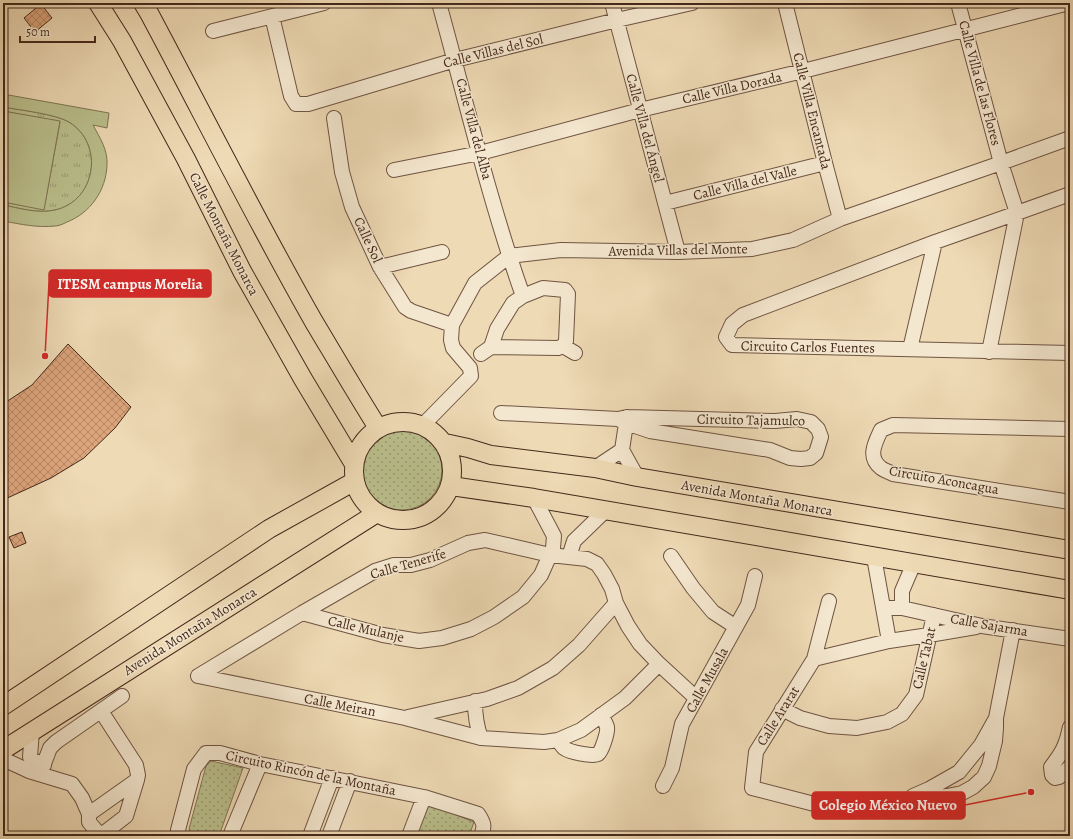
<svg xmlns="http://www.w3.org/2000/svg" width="1073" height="839" viewBox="0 0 1073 839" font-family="Alegreya,serif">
  <defs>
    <pattern id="grass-tufts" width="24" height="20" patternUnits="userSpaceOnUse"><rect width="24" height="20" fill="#babf8c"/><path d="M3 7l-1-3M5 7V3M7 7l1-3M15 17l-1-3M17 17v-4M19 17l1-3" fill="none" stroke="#999b72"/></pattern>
    <pattern id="park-dots" width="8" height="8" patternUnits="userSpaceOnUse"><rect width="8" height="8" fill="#babf8c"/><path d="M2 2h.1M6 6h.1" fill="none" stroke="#999b72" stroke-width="1.8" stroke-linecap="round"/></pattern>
    <pattern id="building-cross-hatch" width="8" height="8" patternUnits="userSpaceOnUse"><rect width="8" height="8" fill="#dca47b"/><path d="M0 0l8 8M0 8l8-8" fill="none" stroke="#b48664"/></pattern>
  </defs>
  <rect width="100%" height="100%" fill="#eedab5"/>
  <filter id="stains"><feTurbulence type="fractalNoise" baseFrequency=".005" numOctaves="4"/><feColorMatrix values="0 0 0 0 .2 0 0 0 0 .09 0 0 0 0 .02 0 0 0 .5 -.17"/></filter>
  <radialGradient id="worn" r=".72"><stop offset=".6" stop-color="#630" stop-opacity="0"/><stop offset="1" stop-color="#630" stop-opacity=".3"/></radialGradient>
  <path fill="url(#grass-tufts)" stroke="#807454" d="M3 107C20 110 55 114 69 122 105 144 96 201 55 210 38 214 19 208 3 205V202L44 209 60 122 3 111Z"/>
  <path fill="url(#park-dots)" stroke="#807454" d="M362 470a40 40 0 1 1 80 0a40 40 0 1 1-80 0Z
    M211 761 243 768 219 836H194L191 835 189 829 206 766Z
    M429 804 474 822 469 836H416Z"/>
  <path fill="#babf8c" stroke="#807454" d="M3 94 109 113 107 128 93 125C100 138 108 150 107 165 106 191 90 213 67 222 63 224 59 226 55 226 37 228 20 224 3 221V205C19 208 38 214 55 210 96 201 105 144 69 122 55 114 20 110 3 107Z
    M3 111 60 121 44 210 3 202Z"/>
  <path fill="url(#building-cross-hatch)" stroke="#45281b" d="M41 4 52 18 35 32 24 18Z
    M68 344 131 407 115 428 84 458 51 478 3 500V404L32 385Z
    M22 532 26 543 14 548 9 537Z"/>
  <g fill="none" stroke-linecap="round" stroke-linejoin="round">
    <g stroke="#6f5442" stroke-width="16">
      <path id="minor" d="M439 3C466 101 489 200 523 296
        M612 3 678 252
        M785 3 825 163 840 219
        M958 3 1001 163 1017 213 989 352
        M272 16 291 96 296 104H308L455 60 617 20 692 3
        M213 31 324 3
        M334 118 342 172 352 207 380 267 405 307 411 311 452 325
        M394 170 480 153 640 110 803 71 1069 3
        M1070 194 1017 213 935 242 743 315 732 324 726 337 732 345 1070 353
        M665 203 825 163
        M380 267 442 252
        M563 346 575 353
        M491 347 558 348 563 346 566 341 568 294 565 290
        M910 349 935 242
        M481 354 491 347 497 329 513 303 523 296 543 288 565 290
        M501 413 618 419 627 417 775 421 797 419 811 422 818 429 821 437 816 453 810 458 801 459 790 458 770 450 650 431 626 423 618 419
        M627 417 622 450 637 477
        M423 425 471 376 470 368 453 348 451 340 452 325 475 283 509 256 561 250 678 252 752 249 793 240 840 219 1001 163 1070 138
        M1070 429 893 425 881 430C875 443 867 457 881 468 885 471 890 472 893 474L1070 502
        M595 468 622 450
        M671 556 693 588 713 612 736 627
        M569 557 574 541 606 510
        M874 557 889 641
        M829 601 814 659 756 752 752 788 822 806 870 805 906 800 947 796 962 793 973 787 984 777 989 766 995 741 996 728V718L1013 630
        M884 608H902L982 626 1070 639
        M902 608V591L914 563
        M302 613 383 635 419 641 442 638 471 629 494 617 523 597 541 575 553 548 554 536 534 498
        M814 659 889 641 929 635 976 627
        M198 676 302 613 375 571 394 565H411L430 560 468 543 485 540 550 555 587 559 597 564 604 574 612 589 616 603 628 626 640 644 659 664 696 698
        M198 676 405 718 481 738 544 742 558 740 581 730 625 698 659 664
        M475 701C475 714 476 725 481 738
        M782 709 800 718 829 726 857 728 887 722 902 714 916 695 934 615
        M101 711 136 765 138 775 137 780 126 816 104 833 99 834 89 822V814L137 780
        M408 717 487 699 518 688 553 668 579 645 616 603
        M1070 727C1066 746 1062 753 1051 767L1052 775 1055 778 1059 777 1070 767
        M32 731 30 757 33 760 44 765
        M558 740C560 743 562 746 564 748 569 752 593 757 598 754 602 751 608 732 607 727 606 723 603 719 601 715
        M3 759 29 771 72 784 82 798 89 814
        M40 774 50 748 56 742 122 696
        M663 786 672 768 682 724 748 605 755 576
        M913 796 929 789 959 772 981 745 995 720
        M179 836 178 830 194 769 206 753H220L260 764 424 797 478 814C484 823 485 826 481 836
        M230 836 260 764
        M310 836 332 778
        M329 836 350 781
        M409 836 424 797"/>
    </g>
    <g stroke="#45281b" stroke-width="20">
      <path id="major" d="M98 3 122 41 186 159 242 271 303 379 354 464
        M143 3 149 13C204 116 256 220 314 322 335 357 356 393 378 428
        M354 471a49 49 0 1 1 98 0a49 49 0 1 1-98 0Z
        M445 443 468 448 491 455 595 468 637 477 1070 550
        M451 486 534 498 1070 590
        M3 706 269 529 355 481
        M3 750 377 513"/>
    </g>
    <use href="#minor" stroke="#f4e7cf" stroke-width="14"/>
    <use href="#major" stroke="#eedab5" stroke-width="18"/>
  </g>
  <g text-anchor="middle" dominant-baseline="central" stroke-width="3" stroke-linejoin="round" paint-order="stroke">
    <g font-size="14" fill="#45281b" stroke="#f4e7cf">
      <text transform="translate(493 51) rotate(-14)">Calle Villas del Sol</text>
      <text transform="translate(980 83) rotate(75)">Calle Villa de las Flores</text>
      <text transform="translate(732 88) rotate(-13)">Calle Villa Dorada</text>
      <text transform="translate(812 111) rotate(76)">Calle Villa Encantada</text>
      <text transform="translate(645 128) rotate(75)">Calle Villa del Ángel</text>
      <text transform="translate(474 129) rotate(75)">Calle Villa del Alba</text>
      <text transform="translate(745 183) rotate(-14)">Calle Villa del Valle</text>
      <text transform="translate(224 234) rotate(63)">Calle Montaña Monarca</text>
      <text transform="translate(368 240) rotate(65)">Calle Sol</text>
      <text transform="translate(678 250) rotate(-1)">Avenida Villas del Monte</text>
      <text transform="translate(808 347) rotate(1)">Circuito Carlos Fuentes</text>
      <text transform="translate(751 420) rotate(1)">Circuito Tajamulco</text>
      <text transform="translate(944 480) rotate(10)">Circuito Aconcagua</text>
      <text transform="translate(757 498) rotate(10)">Avenida Montaña Monarca</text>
      <text transform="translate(408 564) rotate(-16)">Calle Tenerife</text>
      <text transform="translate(989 625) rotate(10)">Calle Sajarma</text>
      <text transform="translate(366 629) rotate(13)">Calle Mulanje</text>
      <text transform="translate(190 631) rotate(-32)">Avenida Montaña Monarca</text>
      <text transform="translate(924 658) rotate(-77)">Calle Tabat</text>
      <text transform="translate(707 680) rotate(-61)">Calle Musala</text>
      <text transform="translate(340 705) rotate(11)">Calle Meiran</text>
      <text transform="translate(778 716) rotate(-58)">Calle Ararat</text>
      <text transform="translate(311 773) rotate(12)">Circuito Rincón de la Montaña</text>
    </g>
  </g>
  <path fill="none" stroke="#d62828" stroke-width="1.5" d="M45 356L49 283M1031 792L965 805"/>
  <g fill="#d62828" stroke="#f4e7cf" stroke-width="1.5">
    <circle cx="45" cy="356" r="4"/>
    <circle cx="1031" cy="792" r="4"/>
  </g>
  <g fill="#d62828" stroke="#d62828" stroke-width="1.5">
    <rect x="49" y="270" width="162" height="27" rx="4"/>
    <rect x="812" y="792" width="153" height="27" rx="4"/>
  </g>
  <g font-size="15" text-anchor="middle" font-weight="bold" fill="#fff">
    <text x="130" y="289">ITESM campus Morelia</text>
    <text x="888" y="810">Colegio México Nuevo</text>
  </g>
  <rect width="1073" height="839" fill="none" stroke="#eedab5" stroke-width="16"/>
  <rect x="4" y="4" width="1065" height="831" fill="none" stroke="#45281b" stroke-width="2"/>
  <rect x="8" y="8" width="1057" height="823" fill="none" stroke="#45281b"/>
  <path d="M20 36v6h75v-6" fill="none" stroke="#45281b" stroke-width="2"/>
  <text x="26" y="36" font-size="12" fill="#45281b" stroke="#f4e7cf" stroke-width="3" paint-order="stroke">50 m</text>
  <rect width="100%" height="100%" filter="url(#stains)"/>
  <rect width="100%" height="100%" fill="url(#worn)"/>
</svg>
